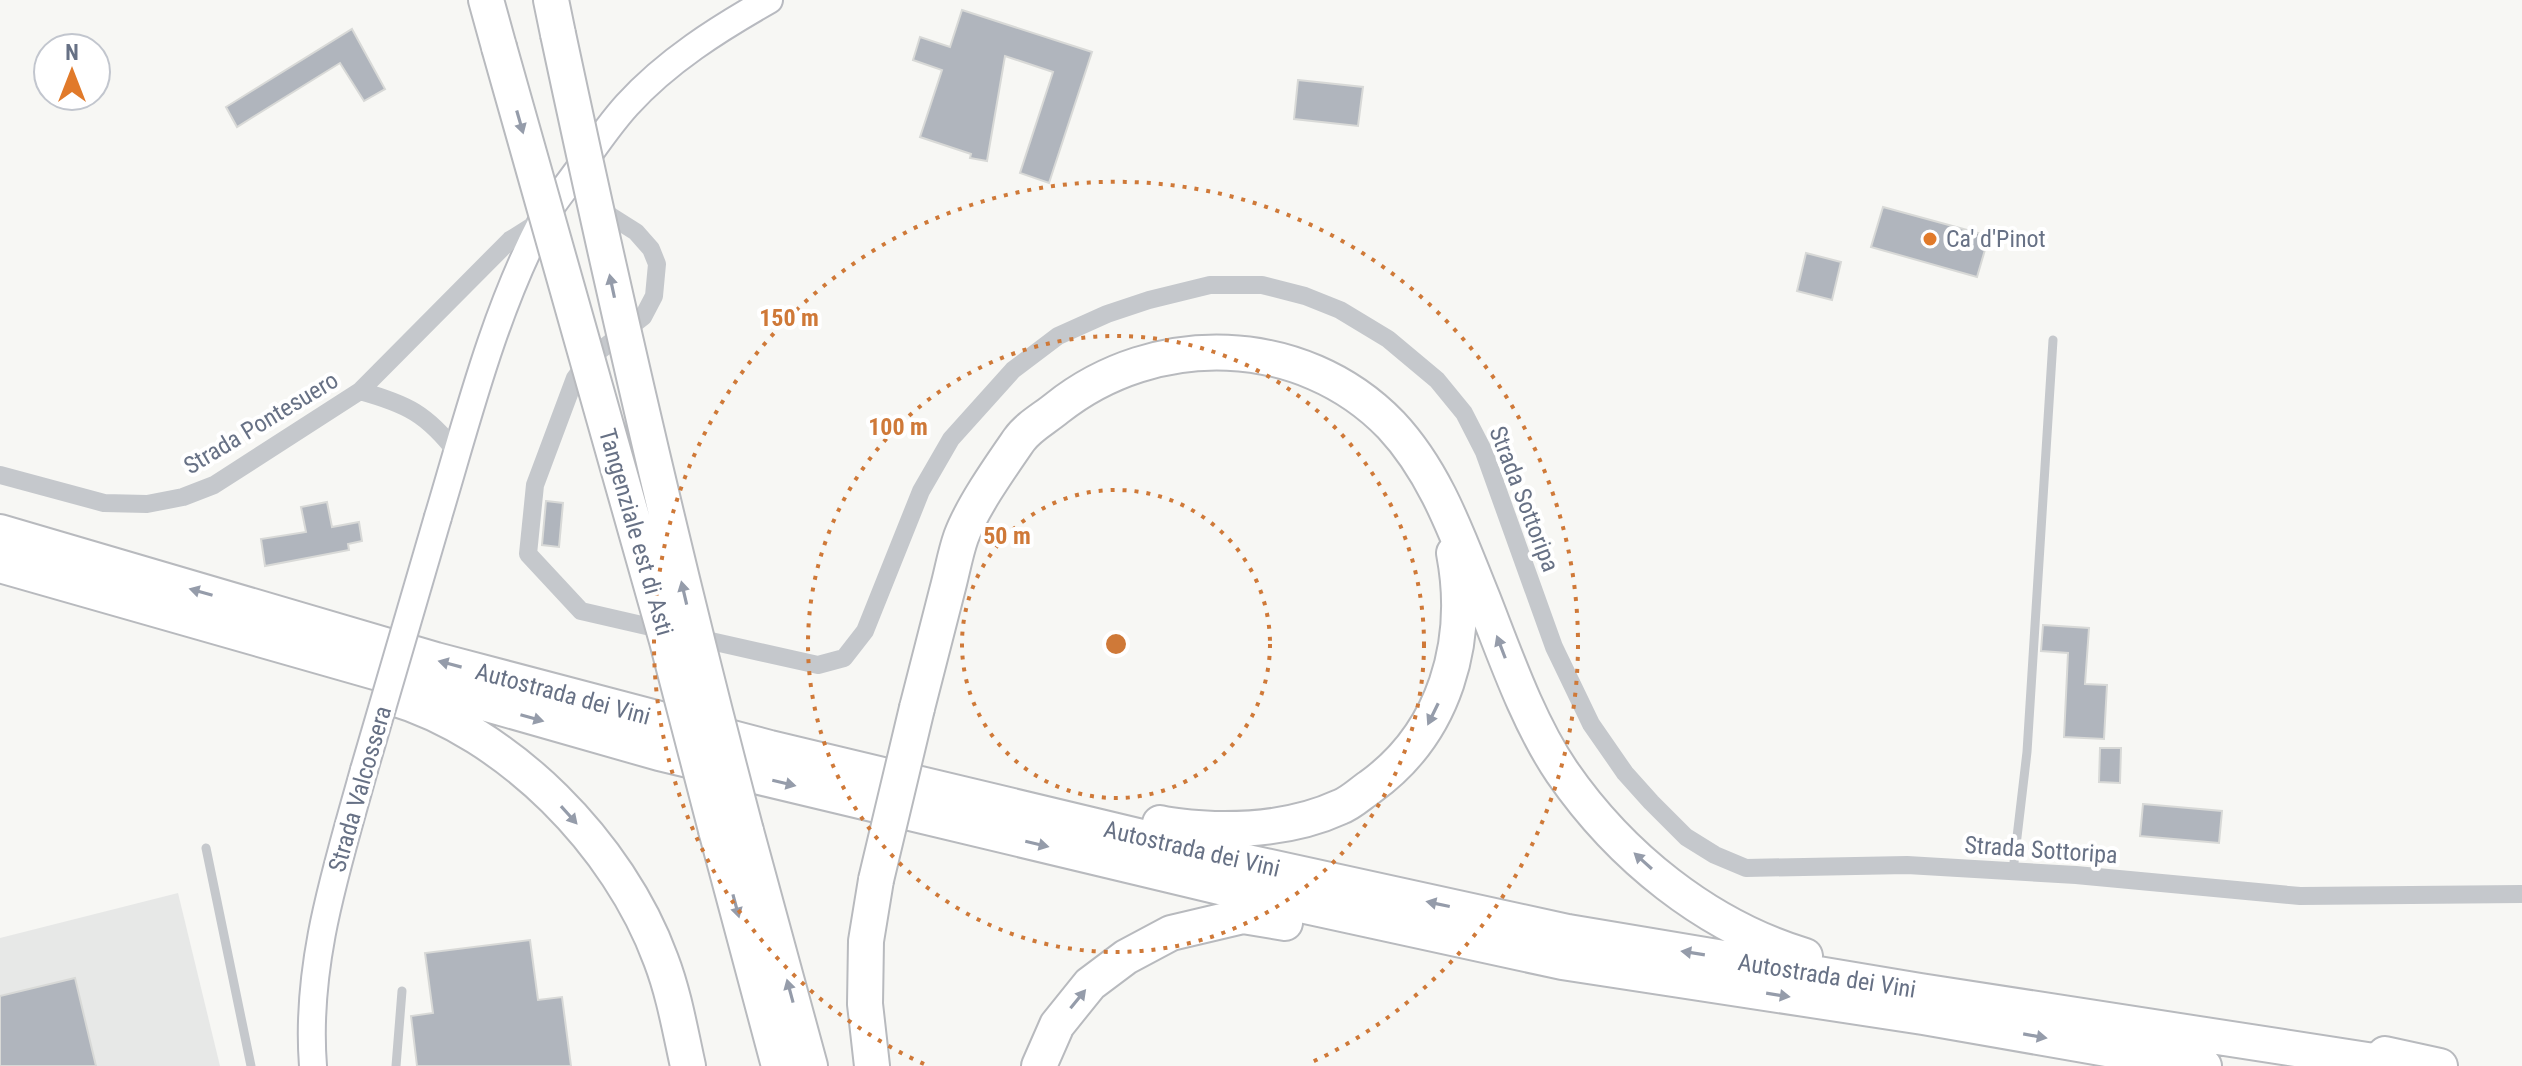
<svg xmlns="http://www.w3.org/2000/svg" width="2522" height="1066" viewBox="0 0 2522 1066" font-family="'Roboto Condensed',sans-serif">
  <rect width="100%" height="100%" fill="#f7f7f4"/>
  <path fill="#e7e8e7" d="M178 893 220 1066H0V938Z"/>
  <path fill="#b0b5bd" stroke="#d8d9d7" stroke-width="2" d="M962 10 1092 52 1049 183 1020 173 1053 72 1005 56 987 161 970 158 971 154 920 137 942 70 913 60 920 37 950 47Z
    M352 29 385 89 364 101 340 63 237 127 226 107Z
    M1298 80 1363 87 1358 126 1294 119Z
    M1883 207 1989 236 1977 277 1871 247Z
    M1806 253 1841 262 1832 300 1797 291Z
    M546 501 563 503 559 547 542 545Z
    M327 502 332 527 359 522 362 541 348 544 349 550 265 566 261 539 306 532 301 507Z
    M2043 625 2089 628 2085 684 2107 685 2104 739 2064 737 2068 653 2041 651Z
    M2100 748H2121L2120 783 2099 782Z
    M2143 804 2222 811 2219 843 2140 836Z
    M530 940 538 1000 562 997 571 1066H417L411 1016 433 1013 425 953Z
    M75 978 96 1066H0V996Z"/>
  <g fill="none" stroke-linecap="round" stroke-linejoin="round">
    <g stroke="#b8bac0" stroke-width="30">
      <path id="secondary" d="M438 517C468 417 493 316 541 223 550 206 564 190 576 173 592 150 608 126 627 105 667 61 718 29 769 0
        M313 1066C305 963 337 868 364 770"/>
    </g>
    <g stroke="#b8babe" stroke-width="38">
      <path id="highway" d="M486 0 499 47
        M551 0 558 34
        M0 532 436 660 770 748 1238 860 1568 932 1920 991 2406 1066
        M0 565 659 753 1232 890 1562 962 1923 1017 2204 1066
        M390 697C509 732 619 845 661 960 674 994 680 1030 688 1066
        M917 708C927 669 937 630 947 591 952 573 955 554 961 537 972 507 1001 466 1019 440 1028 427 1045 418 1057 408 1155 330 1302 333 1391 425 1437 474 1458 538 1483 599 1505 655 1528 722 1562 772 1620 856 1706 926 1805 956
        M1160 823C1178 827 1196 828 1214 829 1256 830 1301 825 1340 807 1351 803 1361 793 1370 787 1445 733 1471 642 1454 553
        M716 830 779 1066
        M746 831 810 1066
        M2385 1054 2440 1066
        M872 1066 865 1004 866 941 876 880
        M1039 1066 1057 1025 1090 984 1126 957 1171 933 1243 916 1285 923"/>
    </g>
    <path stroke="#c5c8cc" stroke-width="9" d="M206 848 251 1066
      M2013 871 2027 752 2053 340
      M396 1066 402 991"/>
    <path stroke="#c5c8cc" stroke-width="18" d="M598 208 636 232 651 249 657 264 654 296 643 317 589 359 575 378 535 485 528 554 581 611 668 631
      M360 391C407 404 427 414 457 453
      M0 475 104 503 147 504 183 497 214 485 360 391 510 240 542 220
      M693 637 818 665 844 658 865 631 921 491 951 439 1013 370 1058 336 1107 314 1149 300 1210 285H1262L1305 296 1340 310 1388 339 1437 380 1464 413 1484 452 1554 647 1591 724 1625 773 1651 802 1686 837 1715 855 1746 868 1907 865 2076 875 2300 896 2522 894"/>
    <use href="#secondary" stroke="#fff" stroke-width="26"/>
    <use href="#highway" stroke="#fff" stroke-width="34"/>
    <g stroke="#b8bac0" stroke-width="30" stroke-linecap="butt">
      <path id="secondary-bridge" d="M364 770 438 517"/>
    </g>
    <g stroke="#b8babe" stroke-width="38" stroke-linecap="butt">
      <path id="highway-bridge" d="M558 34C615 301 676 567 746 831
        M499 47 667 641 716 830
        M876 880 917 708"/>
    </g>
    <use href="#secondary-bridge" stroke="#fff" stroke-width="26"/>
    <use href="#highway-bridge" stroke="#fff" stroke-width="34"/>
  </g>
  <defs><path id="oneway-solid" d="M-6-.8H1V-3.2L6.5 0L1 3.2V.8H-6Z" transform="scale(2)"/></defs>
  <g fill="#959caa">
    <use href="#oneway-solid" transform="translate(520 122) rotate(74)"/>
    <use href="#oneway-solid" transform="translate(612 286) rotate(-102)"/>
    <use href="#oneway-solid" transform="translate(201 592) rotate(-164)"/>
    <use href="#oneway-solid" transform="translate(684 593) rotate(-103)"/>
    <use href="#oneway-solid" transform="translate(1501 647) rotate(-111)"/>
    <use href="#oneway-solid" transform="translate(450 664) rotate(-165)"/>
    <use href="#oneway-solid" transform="translate(1433 714) rotate(116)"/>
    <use href="#oneway-solid" transform="translate(532 718) rotate(16)"/>
    <use href="#oneway-solid" transform="translate(784 783) rotate(13)"/>
    <use href="#oneway-solid" transform="translate(569 815) rotate(48)"/>
    <use href="#oneway-solid" transform="translate(1037 844) rotate(13)"/>
    <use href="#oneway-solid" transform="translate(1643 861) rotate(-138)"/>
    <use href="#oneway-solid" transform="translate(1438 904) rotate(-168)"/>
    <use href="#oneway-solid" transform="translate(736 906) rotate(75)"/>
    <use href="#oneway-solid" transform="translate(1693 953) rotate(-171)"/>
    <use href="#oneway-solid" transform="translate(790 991) rotate(-105)"/>
    <use href="#oneway-solid" transform="translate(1778 995) rotate(9)"/>
    <use href="#oneway-solid" transform="translate(1078 999) rotate(-51)"/>
    <use href="#oneway-solid" transform="translate(2035 1036) rotate(10)"/>
  </g>
  <g fill="none" stroke="#cf7938" stroke-width="4" stroke-dasharray="4 8">
    <circle cx="1116" cy="644" r="154"/>
    <circle cx="1116" cy="644" r="308"/>
    <path d="M924 1064A462 462 0 1 1 1308 1064"/>
  </g>
  <circle fill="#e17a2a" stroke="#fff" stroke-width="3" cx="1930" cy="239" r="8"/>
  <g text-anchor="middle" dominant-baseline="central" stroke-width="8" stroke-linejoin="round" paint-order="stroke">
    <g font-size="24" fill="#677185" stroke="#fff" text-anchor="start">
      <text x="1946" y="239">Ca' d'Pinot</text>
    </g>
    <g font-size="24" fill="#677185" stroke="#fff">
      <text transform="translate(261 423) rotate(-31)">Strada Pontesuero</text>
      <text transform="translate(1524 499) rotate(69)">Strada Sottoripa</text>
      <text transform="translate(636 532) rotate(74)">Tangenziale est di Asti</text>
      <text transform="translate(563 694) rotate(15)">Autostrada dei Vini</text>
      <text transform="translate(360 789) rotate(-74)">Strada Valcossera</text>
      <text transform="translate(1192 849) rotate(13)">Autostrada dei Vini</text>
      <text transform="translate(2041 850) rotate(4)">Strada Sottoripa</text>
      <text transform="translate(1827 976) rotate(9)">Autostrada dei Vini</text>
    </g>
  </g>
  <circle cx="1116" cy="644" r="12" fill="#cf7938" stroke="#fff" stroke-width="4"/>
  <g font-size="24" text-anchor="middle" font-weight="bold" fill="#cf7938" stroke="#fff" stroke-width="8" stroke-linejoin="round" paint-order="stroke">
    <text x="789" y="326">150 m</text>
    <text x="898" y="435">100 m</text>
    <text x="1007" y="544">50 m</text>
  </g>
  <g transform="translate(72 72)"><circle r="38" fill="#ffffff" stroke="#c2c6ce" stroke-width="2"/>
  <path d="M0-6L14 30L0 20L-14 30Z" fill="#e17a2a"/>
  <text y="-12" font-size="22" font-weight="bold" text-anchor="middle" fill="#677185">N</text>
  </g>
</svg>
